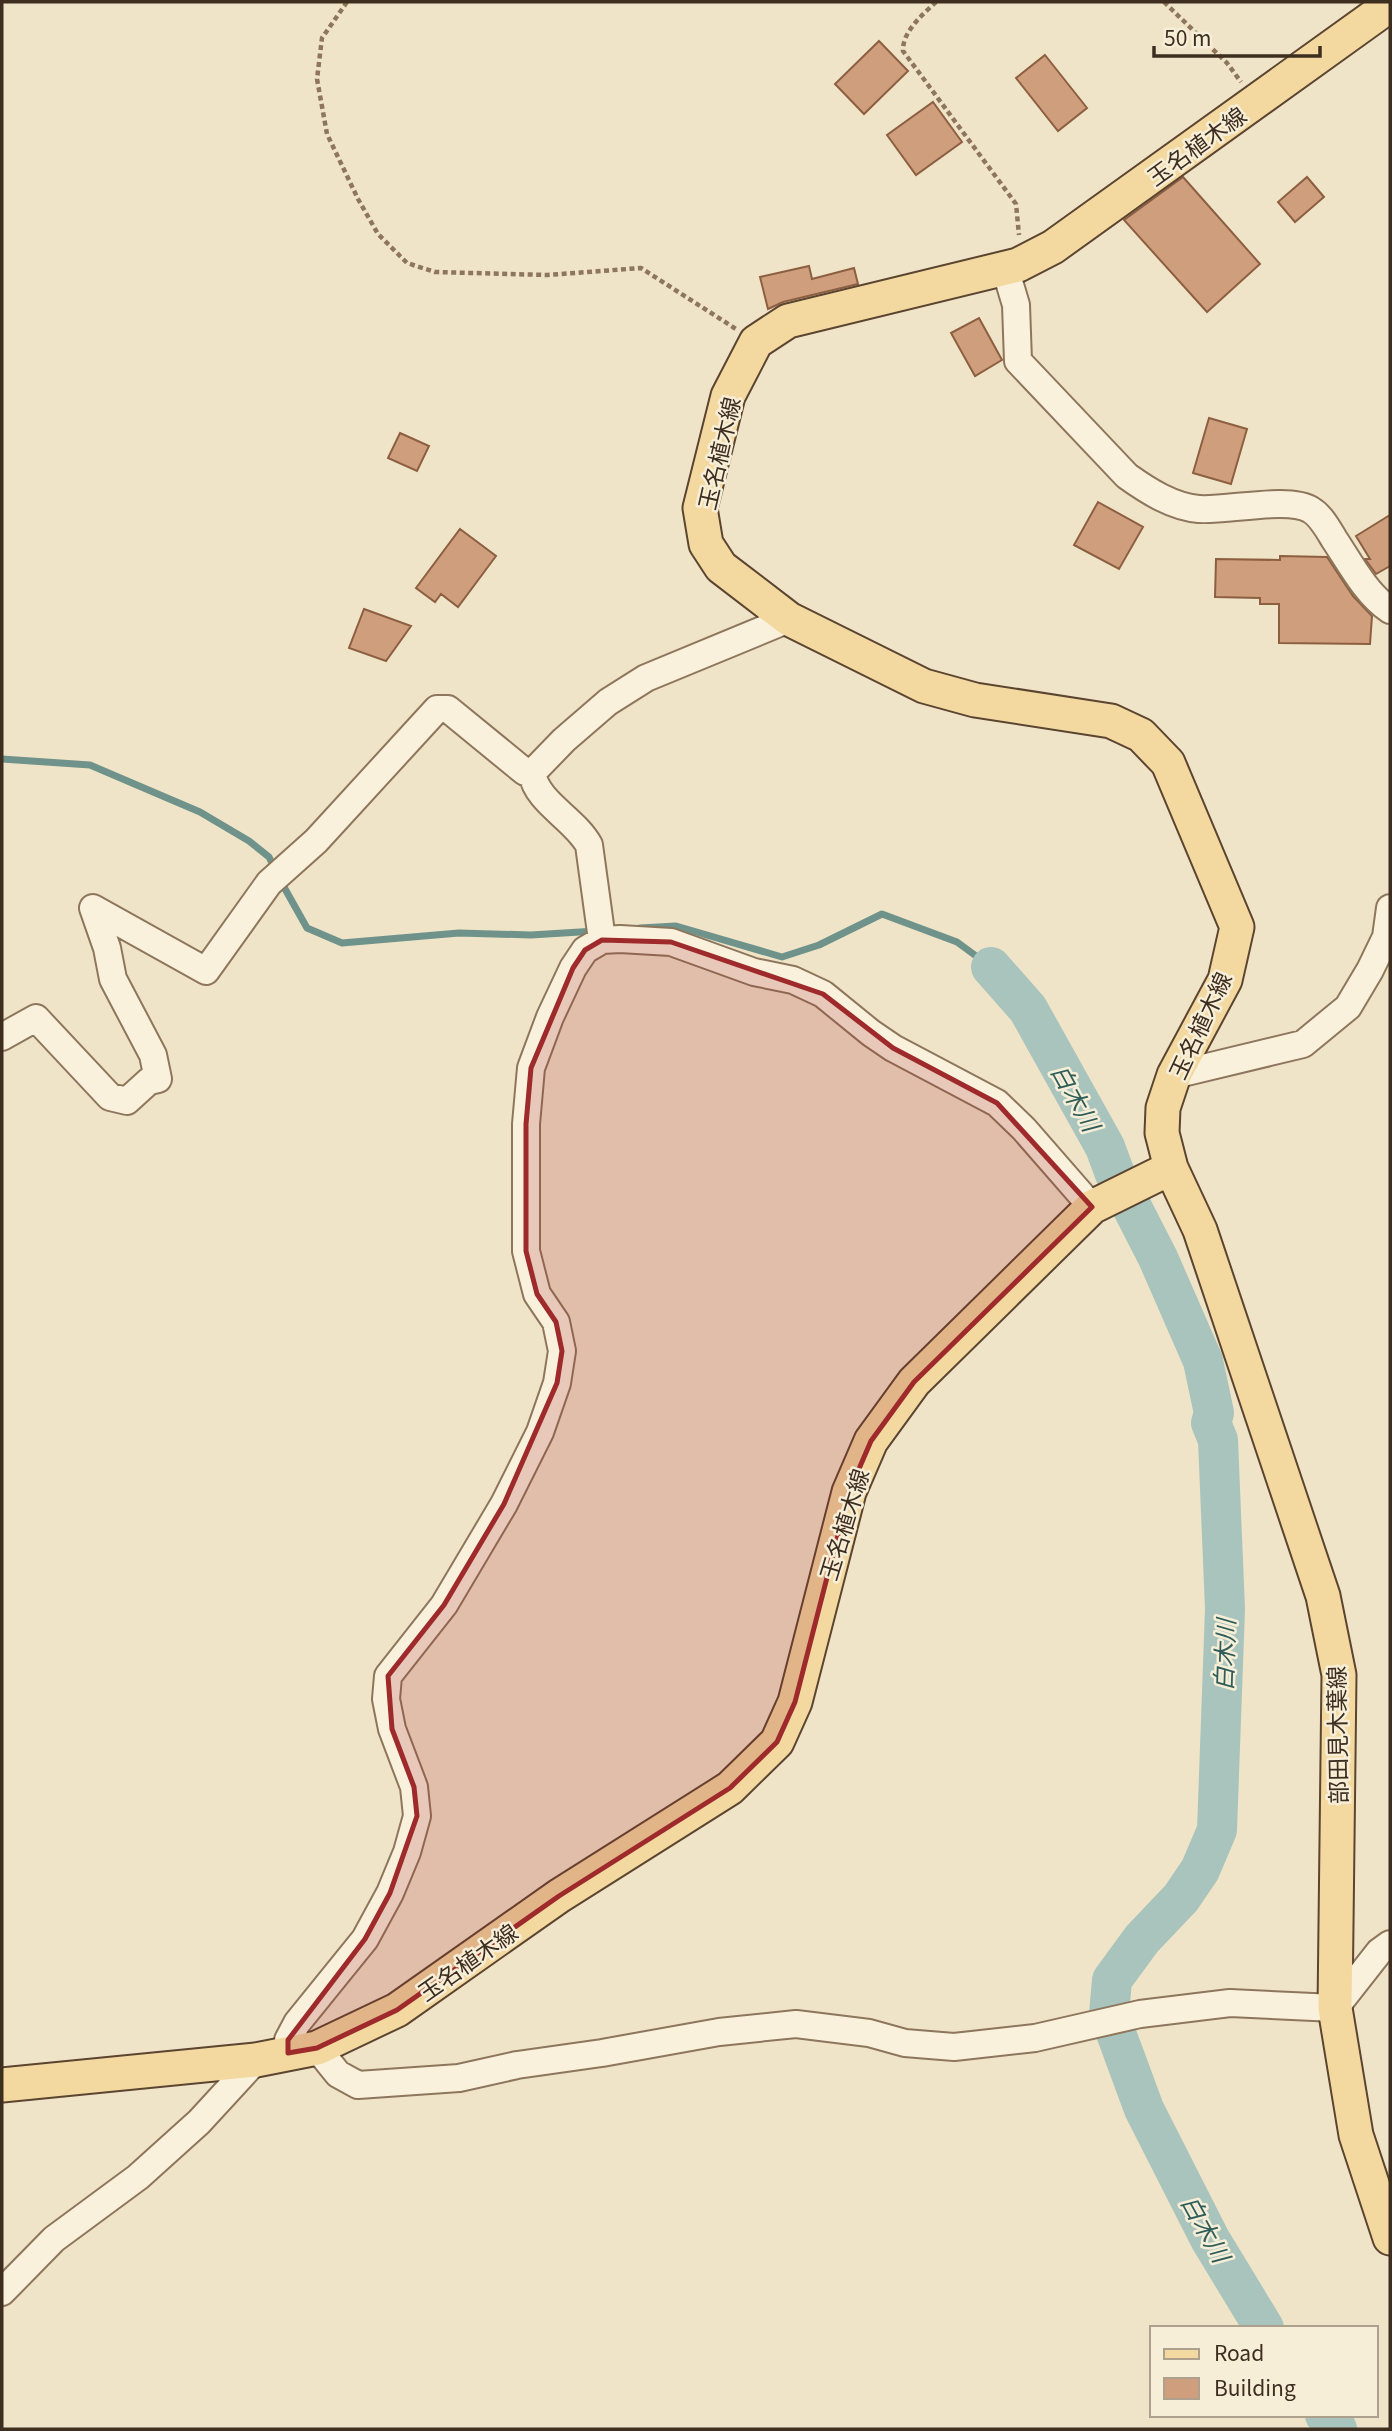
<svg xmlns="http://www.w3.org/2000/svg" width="1392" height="2431" viewBox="0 0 1392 2431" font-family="Georgia,'Noto Sans JP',serif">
  <rect width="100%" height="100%" fill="#f0e4c8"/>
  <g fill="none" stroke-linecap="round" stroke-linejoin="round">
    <path stroke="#6f938a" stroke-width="7" d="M2 759 90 765 200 812 249 841 269 857 275 869
      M280 880 307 928 342 943 459 933 531 935 596 931
      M640 928 676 926 782 957 819 945 882 914 957 942 991 967"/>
    <path stroke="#a9c4bc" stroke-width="40" d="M991 967 1028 1009 1105 1147 1115 1174 1158 1258 1203 1361 1214 1413 1211 1423 1218 1440 1225 1609 1217 1830 1200 1870 1181 1898 1142 1939 1112 1980 1109 2014 1144 2109 1210 2239 1264 2328
      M1325 2415 1337 2429"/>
  </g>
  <path fill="#cf9f7d" stroke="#8d5f41" stroke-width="2" d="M879 41 908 71 864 114 835 84Z
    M1045 55 1087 108 1058 131 1016 78Z
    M933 102 962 142 916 175 887 135Z
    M1183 177 1260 264 1207 312 1124 220Z
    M1307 177 1324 197 1295 222 1278 202Z
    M809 266 812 279 854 268 858 284 783 302 768 309 760 277Z
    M979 318 1002 360 975 376 951 333Z
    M1209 418 1247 429 1231 484 1193 473Z
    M400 433 429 446 417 471 388 458Z
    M1098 502 1143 527 1119 569 1074 545Z
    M1390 515V566L1376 574 1365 559H1370L1356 536Z
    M460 529 496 556 458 607 441 594 435 602 416 588Z
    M1280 556 1327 557 1353 596 1372 616 1370 644 1279 643V604H1260V598L1215 597 1216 559 1280 560Z
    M364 609 411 626 386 661 349 648Z"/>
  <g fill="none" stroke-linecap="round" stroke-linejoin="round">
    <g stroke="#8d765c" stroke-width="30">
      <path id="minor" d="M1005 268 1016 305 1018 361 1127 476C1148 491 1173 507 1199 509 1227 511 1290 496 1311 510 1321 516 1328 529 1334 539 1350 563 1366 594 1390 610
        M532 773C537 803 574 818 589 845L602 940
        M2 1037 36 1018 110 1097 127 1101 149 1081 158 1079 153 1055 113 979 107 948 93 908 206 971 269 883 316 841 437 709H448L525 772 532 773 564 740 608 702 646 678 789 619
        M1174 1075 1303 1044 1348 1007 1370 970 1386 937 1390 908
        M317 2048 338 2074 358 2085 459 2078 517 2065 602 2053 719 2032 796 2024 869 2033 905 2043 954 2047 1035 2038 1140 2014 1230 2003 1335 2008 1379 1952 1390 1944
        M288 2053V2040L297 2023 365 1939 390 1893 407 1852 417 1816 414 1787 392 1729 386 1699 388 1676 444 1605 504 1504 540 1432 557 1383 562 1351 556 1322 537 1294 526 1251V1124L531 1068 550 1017 573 968 585 950 602 940 620 939 671 942 754 972 793 980 823 994 871 1033 893 1048 997 1103 1024 1129 1092 1207
        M2 2292 54 2239 138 2177 199 2122 256 2060"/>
    </g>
    <g stroke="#5b4430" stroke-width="37">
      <path id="major" d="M1390 5 1053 247 1018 265 788 321 756 342 728 396 700 508 706 544 721 567 789 619 924 686 975 700 1111 721 1141 735 1168 763 1237 927 1225 980 1174 1075 1163 1108 1162 1133 1171 1168 1200 1230 1323 1596 1339 1675 1335 2008 1356 2135 1390 2238
        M2 2085 256 2060 317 2048 397 2010 559 1896 730 1788 777 1742 795 1702 849 1492 871 1441 914 1382 1092 1207 1171 1168"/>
    </g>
    <path stroke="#8d765c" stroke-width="4.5" stroke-dasharray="5 3.5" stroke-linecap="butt" d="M347 2 322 38 317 79 327 134 358 199 378 234 407 263 435 272 547 275 641 268 736 329
      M936 2C923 14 902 32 903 51L1016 204 1019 235
      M1164 2 1227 63 1241 82"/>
    <use href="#minor" stroke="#faf1dc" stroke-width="26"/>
    <use href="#major" stroke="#f3d9a0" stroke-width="33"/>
  </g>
  <path fill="#9e2a2b" fill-opacity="0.2" stroke="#9e2a2b" stroke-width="5" stroke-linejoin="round" d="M602 940 671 942 823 994 893 1048 997 1103 1092 1207 914 1382 871 1441 849 1492 795 1702 777 1742 730 1788 559 1896 397 2010 317 2048 288 2053V2040L365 1939 390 1893 417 1816 414 1787 392 1729 388 1676 444 1605 504 1504 557 1383 562 1351 556 1322 537 1294 526 1251V1124L531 1068 573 968 585 950Z"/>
  <g text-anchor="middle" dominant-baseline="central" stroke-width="5" stroke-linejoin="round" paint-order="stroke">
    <g font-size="23" fill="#3d2e20" stroke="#f7eed8">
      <text transform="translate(1196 145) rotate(-36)">玉名植木線</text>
      <text transform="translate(718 453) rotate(-77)">玉名植木線</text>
      <text transform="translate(1199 1025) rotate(-65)">玉名植木線</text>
      <text transform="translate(843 1524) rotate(-73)">玉名植木線</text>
      <text transform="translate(1336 1735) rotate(-91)">部田見木葉線</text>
      <text transform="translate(467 1961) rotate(-35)">玉名植木線</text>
    </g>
    <g font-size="24" font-style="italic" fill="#2f5d5a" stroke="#f7eed8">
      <text transform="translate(1077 1097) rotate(61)">白木川</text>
      <text transform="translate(1223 1655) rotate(-88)">白木川</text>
      <text transform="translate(1207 2228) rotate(61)">白木川</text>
    </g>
  </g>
  <rect width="1392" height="2431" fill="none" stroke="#3d2e20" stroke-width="7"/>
  <rect x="1150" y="2326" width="228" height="91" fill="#f7eed8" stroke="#ada18e" stroke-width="2"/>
  <rect x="1164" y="2349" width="35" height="10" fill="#f3d9a0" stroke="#ada18e" stroke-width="2"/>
  <text x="1214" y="2361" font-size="21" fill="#3d2e20">Road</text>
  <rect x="1164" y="2378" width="35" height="21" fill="#cf9f7d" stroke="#ada18e" stroke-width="2"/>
  <text x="1214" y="2396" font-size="21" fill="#3d2e20">Building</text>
  <path d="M1154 46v10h166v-10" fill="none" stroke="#3d2e20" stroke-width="3.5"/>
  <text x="1164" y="46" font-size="21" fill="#3d2e20" stroke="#f7eed8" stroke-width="5" paint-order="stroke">50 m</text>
</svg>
